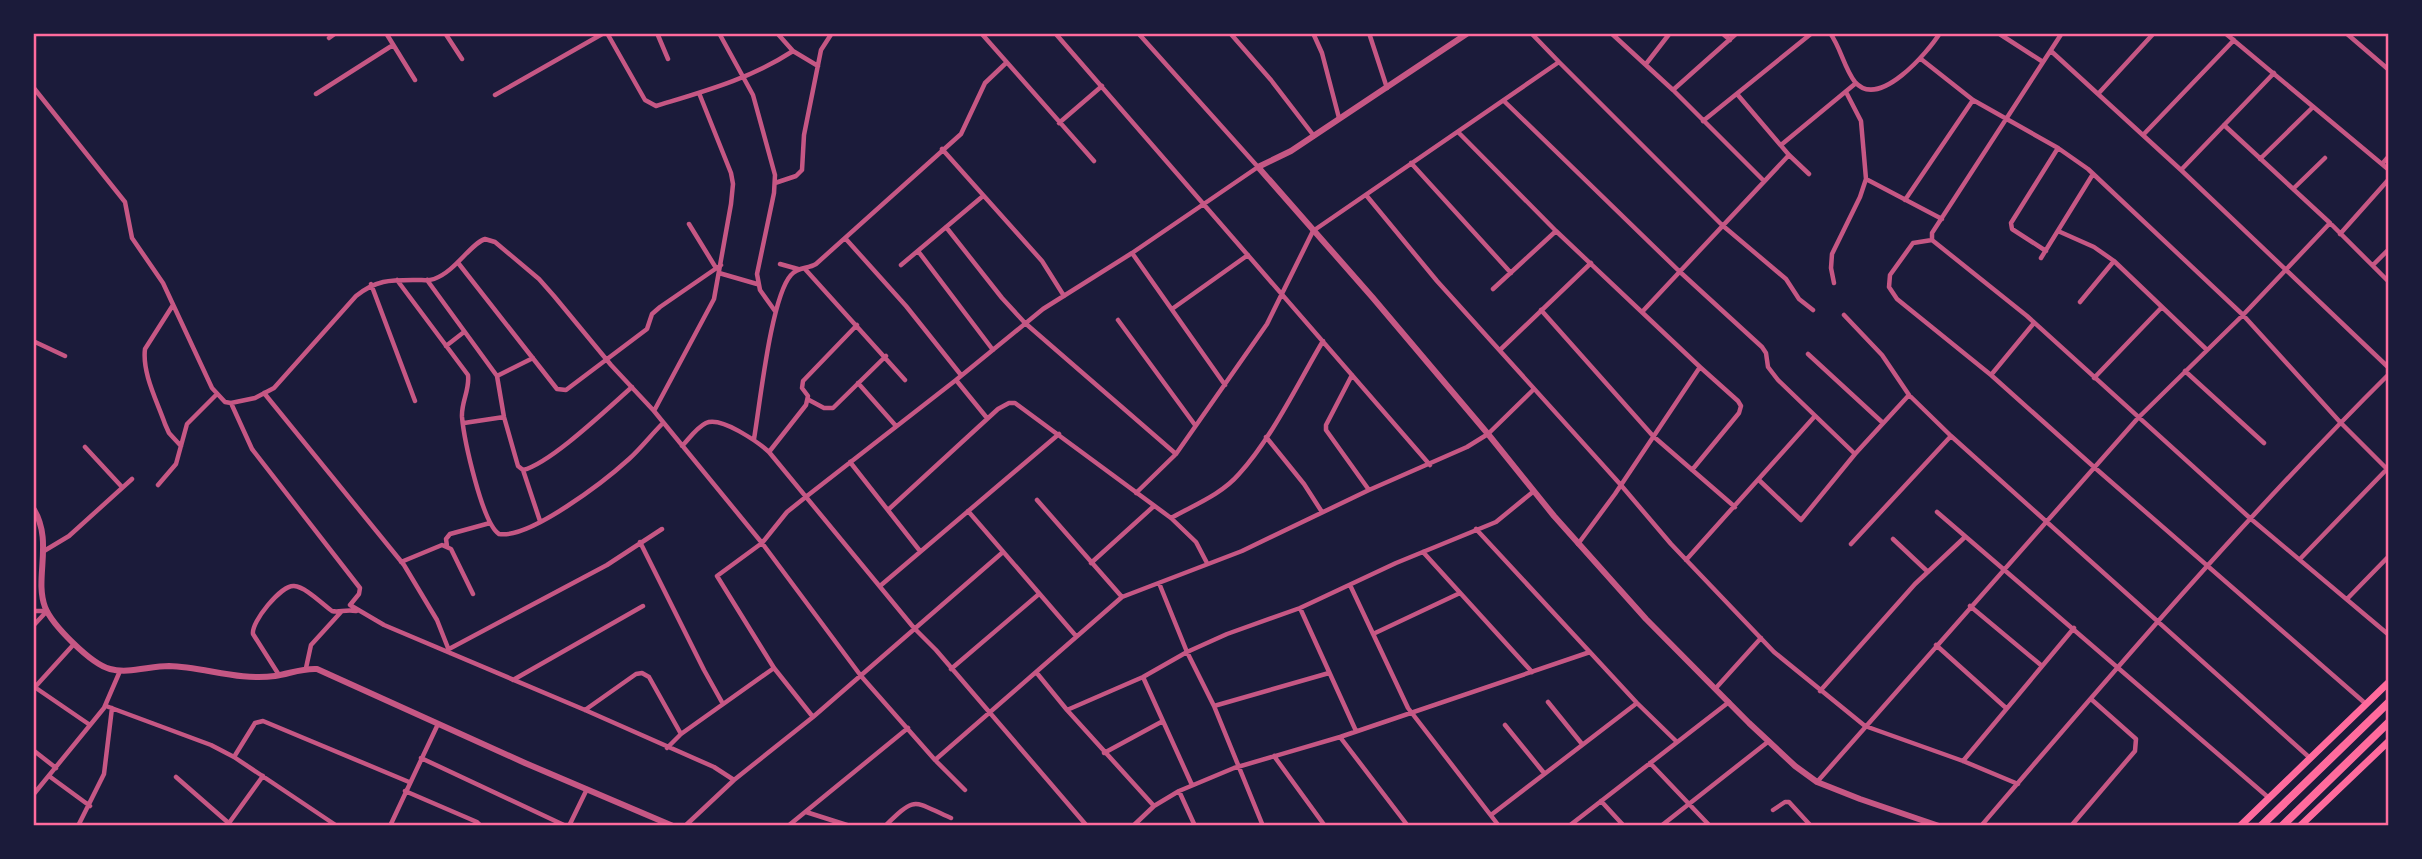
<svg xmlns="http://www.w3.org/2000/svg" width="2422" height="859" viewBox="0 0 2422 859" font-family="Mulish,sans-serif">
  <rect width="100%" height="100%" fill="#1b1b3a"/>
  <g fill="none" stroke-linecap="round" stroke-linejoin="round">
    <path stroke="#c65784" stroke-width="4.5" d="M386 33 415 80
      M445 33 462 59
      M607 33 645 100 656 106C705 91 750 79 793 51
      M657 33 668 59
      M719 33 753 95 775 175 774 193 757 274 760 290 775 311
      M777 33 793 51 818 66
      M981 33 1094 161
      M1055 33 1430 465
      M1230 33 1271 80 1314 136
      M1313 33 1322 53 1339 118
      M1369 33 1387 88
      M1611 33 1673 90 1764 181
      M1722 33 1730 40
      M1830 33C1841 48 1844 68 1855 82 1879 110 1928 52 1940 33
      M1998 33 2043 62
      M2062 33 1932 233V240L2027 316 2251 519 2389 635
      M2225 33 2389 170
      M2346 33 2389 70
      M329 38 336 33
      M2051 51 2181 170 2389 368
      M1921 59 1973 100 2058 148 2088 169 2243 315 2340 422 2389 471
      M1559 62 1722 225 1786 279 1799 299 1813 310
      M1646 64 1670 33
      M33 87 125 202 132 238 163 283 212 388 225 402 231 403 255 398 274 388 356 296C377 279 391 280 418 280 423 280 429 281 434 279 456 271 470 244 485 239L495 242 539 279 554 296 611 365 654 411 762 543 861 676 935 760 965 790
      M1673 90 1737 33
      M316 94 393 45
      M1737 94 1789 155 1809 174
      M2098 94 2154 33
      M495 95 604 33
      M1505 102 1679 271 1762 347 1766 353 1768 367 1778 380 1855 454
      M1703 121 1812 33
      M1059 123 1102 86
      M2224 125 2330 223 2389 282
      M1459 133 1556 231 1700 367
      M2143 135 2234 40
      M1781 145 1856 83
      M942 149 1042 261 1064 296
      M2260 159 2313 107
      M1411 163 1511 273
      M2382 164 2389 156
      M2181 170 2274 73
      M1866 179 1942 219
      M775 183 796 176 802 170 804 135 821 50 832 33
      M2293 189 2325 158
      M1366 195 1437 281 1620 484 1671 544 1774 652 1865 726 1963 761 2018 784
      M1905 200 1973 100
      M689 224 716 268
      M946 227 1002 298 1025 323 1176 454
      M2058 231 2094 247 2114 261 2207 350
      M2340 234 2389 179
      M845 238 906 306 961 375
      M1932 240 1913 243 1890 275 1889 287 1897 299 1991 375 2094 467 2366 704
      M918 251 993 350
      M2046 251 2012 229 2011 223 2058 148
      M1132 253 1225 385
      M2041 258 2093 174
      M459 264 557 389 566 390 647 329 652 314 660 307 721 265
      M780 264 798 269
      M901 265 983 196
      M2373 265 2389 249
      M805 269 905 380
      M719 273 757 284
      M397 280 468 375C470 390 461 402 462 417 464 439 482 523 499 534 530 539 606 480 629 459 641 448 651 435 663 423
      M427 280 497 376 533 358
      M1834 283 1831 268 1832 254 1860 197 1866 179 1861 121 1846 92
      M371 284 415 401
      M1493 289 1556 231
      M2080 302 2114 261
      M173 305 145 349C142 373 157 401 165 424L169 433 181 446
      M1172 309 1248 255
      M1541 310 1653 436 1735 507
      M1642 312 1789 155
      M1844 315 1882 355 1909 395 1951 436 2310 758
      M1118 320 1195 425
      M33 341 65 356
      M446 346 464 332
      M1500 350 1591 263
      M1808 354 1883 423
      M2185 371 2264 443
      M1352 375 1326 425V430L1369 490
      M1991 375 2034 323
      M497 376 504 417 518 466 523 470C551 463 608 408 632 387
      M2094 378 2162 307
      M956 380 987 418
      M858 383 896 426
      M264 393 404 565 437 620 450 653
      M809 400 824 408H833L886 356
      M231 403 252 449 360 588 359 594 350 605 384 625 585 710 714 767 734 780
      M654 411 714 299 731 204 733 184 731 173 699 93
      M464 423 504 417
      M1266 437 1304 484 1322 512
      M754 439C760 404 771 297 791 275 797 267 808 269 816 264L961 134 985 83 1006 63
      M682 446C689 439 696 428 706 423 721 416 758 442 769 452L914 628 936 650 1087 826
      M85 447 122 487
      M769 452 806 405 808 396 802 388 803 381 857 325
      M850 462 920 551
      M523 470 540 521
      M1760 481 1801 520 1855 454 1909 395
      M158 485 176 464 187 424 217 394
      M1136 493 1176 454 1267 324 1313 231 1559 62 1531 33
      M1037 500 1122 597
      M888 510 998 409 1009 403H1015L1171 518 1196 542 1207 563
      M968 511 1076 636
      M1937 512 2269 798
      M1171 518C1194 505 1222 494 1239 474 1272 438 1298 383 1323 341
      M1476 529 1637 703 1677 742
      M1893 539 1928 572
      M640 542 704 670 723 704
      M1578 544 1615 494 1700 367 1738 401 1741 406 1739 413 1692 470
      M1851 544 1951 436
      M447 546 446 539 450 534 490 523
      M44 551 69 536 132 479
      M1423 552 1532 672
      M2300 559 2387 469
      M1686 560 1815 416
      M401 562 442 545 451 549 473 594
      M1091 563 1154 506
      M1159 583 1187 652 1214 706 1263 826
      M1350 585 1408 708 1499 826
      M880 586 1059 434
      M2347 599 2389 556
      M1970 606 2042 666
      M1300 608 1356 731
      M33 611H46
      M33 626 47 611
      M1373 634 1460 593
      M1936 645 2006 708
      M449 649 607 565 662 529
      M306 668 311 645 341 612
      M951 669 1039 594
      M1036 672 1067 710 1143 677 1187 652 1227 634 1300 608 1396 563 1496 522 1534 491
      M279 675 253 634C251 622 281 585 294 586 306 587 322 604 332 611 339 613 345 609 356 611
      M1143 677 1192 785
      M513 680 643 606
      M33 686 90 725
      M35 687 74 644
      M1715 689 1761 638
      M1820 691 1915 584 1965 537
      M1548 702 1582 744
      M106 706 211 745 234 757 337 826
      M1214 706 1329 673
      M585 710 636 674 642 673 649 677 681 734
      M1067 710 1154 806
      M813 717 774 668 717 576 762 543 787 512 807 496 956 380 1043 309 1132 253 1258 167 1138 33
      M1505 725 1544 773
      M1340 737 1408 826
      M667 748 681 734 774 668
      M33 750 56 768
      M1104 753 1163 721
      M1274 756 1325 826
      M234 757 255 723 263 721 409 782
      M421 758 566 826
      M935 760 1122 597 1242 551 1369 490 1467 447 1488 434 1533 390
      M1963 761 2074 628
      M1650 763 1710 826
      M49 776 90 806
      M176 777 232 826
      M1817 782 2138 418 2243 315 2330 223
      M405 791 477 822 481 826
      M1179 791 1195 826
      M33 795 104 708 120 671
      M1601 801 1624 826
      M1773 810 1785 802H1789L1811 826
      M806 812 850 826
      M1491 815 1637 703
      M229 823 263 776
      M78 826 104 774 112 708
      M390 826 438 724
      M569 826 587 789
      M685 826 734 780 813 717 1003 552
      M788 826 908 728
      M885 826C917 795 912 801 951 818
      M1133 826 1154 806 1179 791 1234 768 1340 737 1590 652
      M1569 826 1729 702
      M1661 826 1769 741
      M1981 826C2113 672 2245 517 2389 374
      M2071 826 2135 751 2136 739 2091 699"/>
    <path stroke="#c65784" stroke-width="6" d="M1468 33 1291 151 1258 167 1373 298 1488 434 1554 516 1646 619 1749 723 1795 766 1817 782 1860 799 1939 826
      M33 508C54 541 34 578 45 607 52 625 91 664 110 669 128 674 150 666 169 666 204 667 239 681 275 676 289 674 302 668 317 669L525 763 673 826"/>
    <path stroke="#ff6b9d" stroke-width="7" d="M2240 826 2389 682
      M2300 826 2389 741"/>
    <path stroke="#ff6b9d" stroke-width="8" d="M2261 826 2389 702
      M2282 826 2389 722"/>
  </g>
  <rect width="2422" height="859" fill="none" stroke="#1b1b3a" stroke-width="70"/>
  <rect x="35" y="35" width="2352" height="789" fill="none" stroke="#ff6b9d" stroke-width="2.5"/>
</svg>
